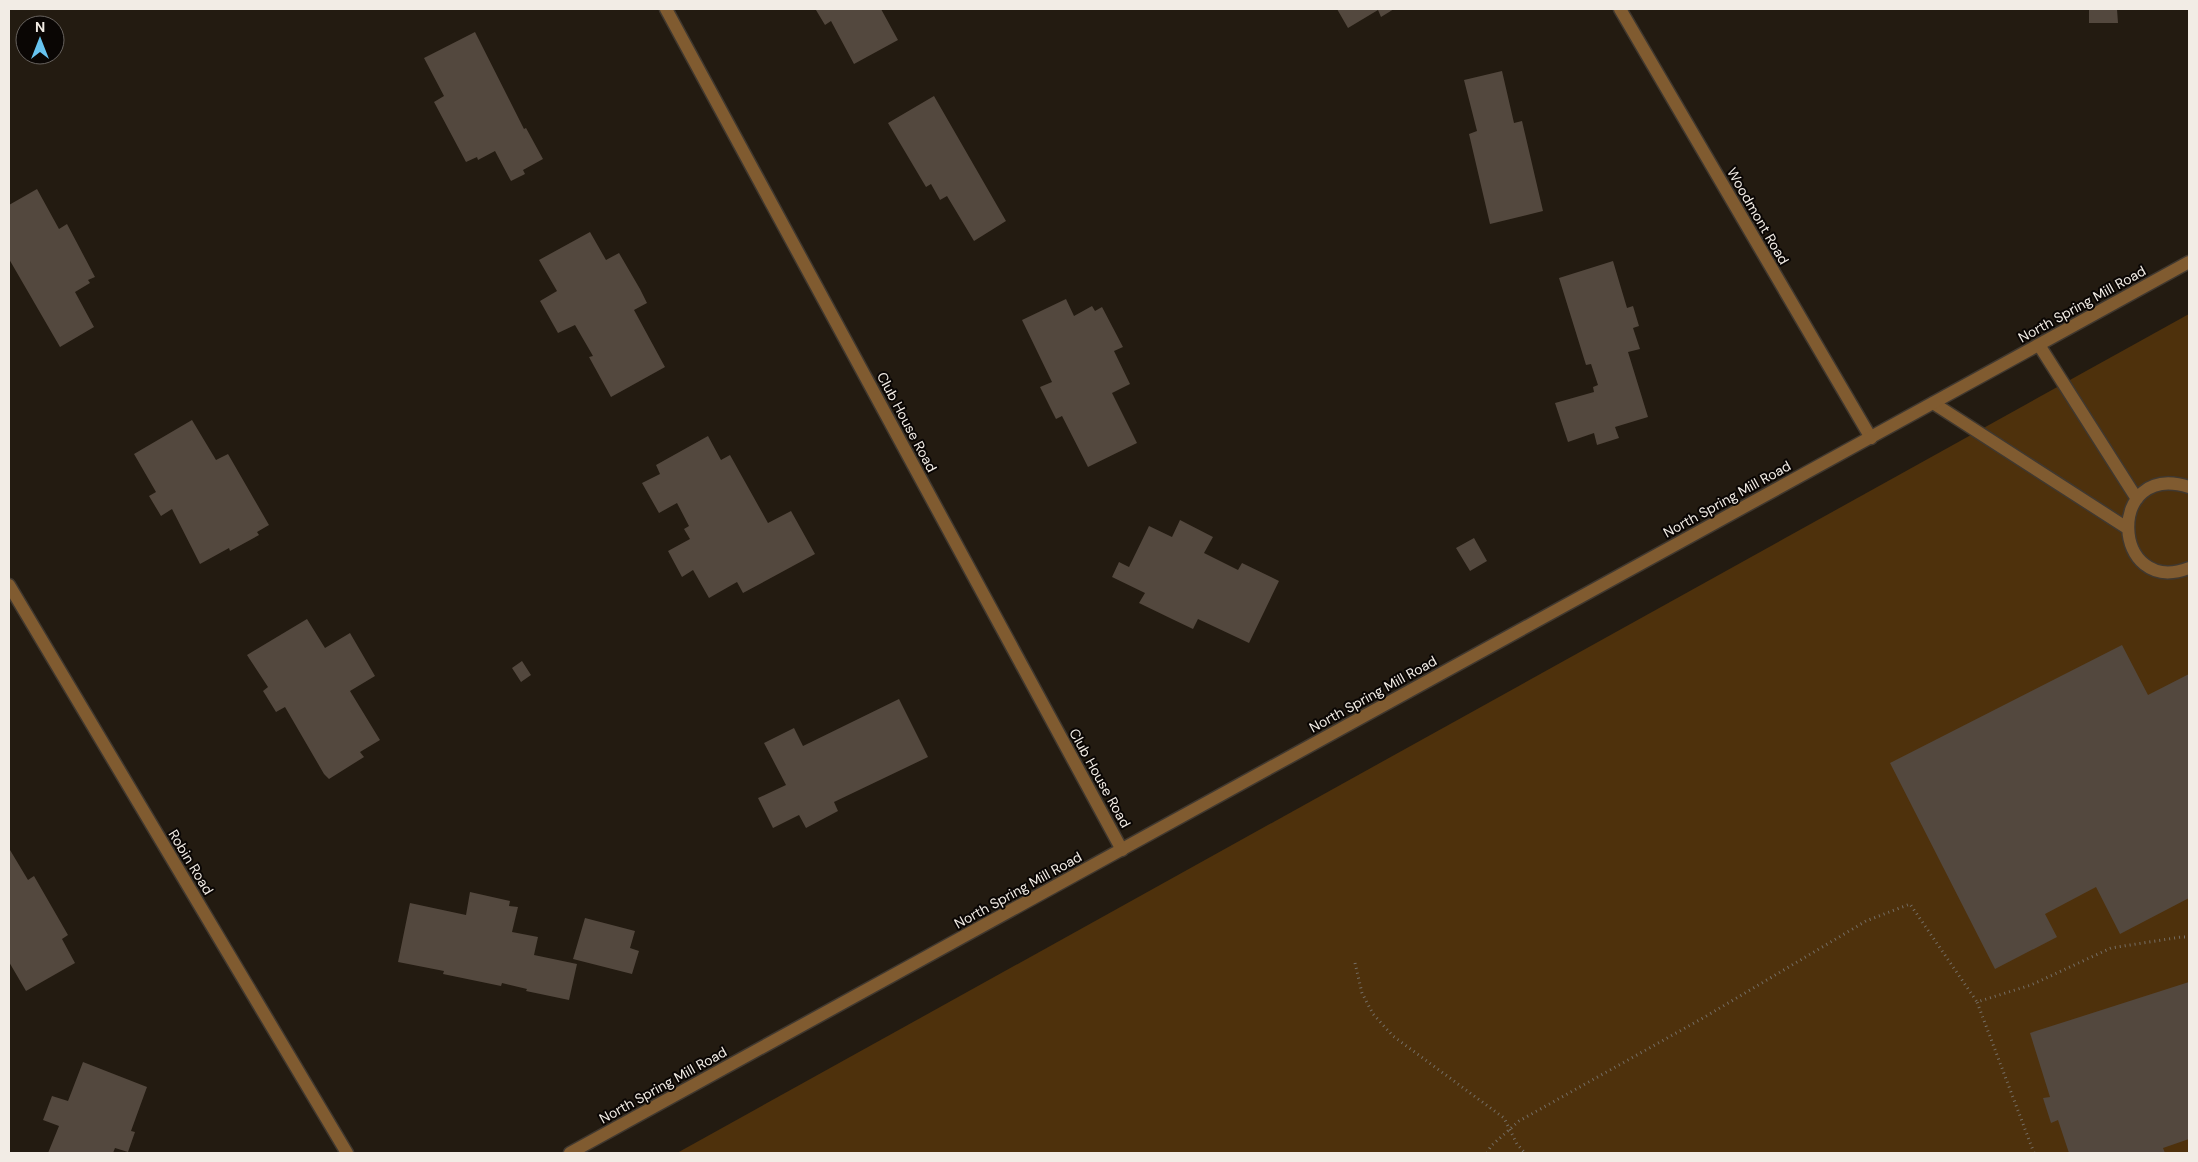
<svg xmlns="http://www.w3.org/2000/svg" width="2198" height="1162" viewBox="0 0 2198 1162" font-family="'DM Sans',sans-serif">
  <rect width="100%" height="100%" fill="#231b11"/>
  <path fill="#4e310c" d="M2189 314V1153H677Z"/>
  <path fill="#53483e" d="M818 9H881L898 40 854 64 831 21 825 25 816 10Z
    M1337 9H1394L1381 17 1378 10 1348 28Z
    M2089 9H2117L2118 23H2089Z
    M475 32 524 129 526 128 543 159 523 170 525 174 511 181 495 151 478 160 477 157 466 162 434 102 444 96 424 58Z
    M1502 71 1514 123 1522 121 1543 211 1490 224 1469 134 1477 131 1464 80Z
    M934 96 1006 221 974 241 947 196 940 200 931 184 926 187 888 123Z
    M37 189 59 229 67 224 95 277 88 280 90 283 75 292 94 327 60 347 9 259V205Z
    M590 232 606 260 619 253 640 289 647 303 634 310 665 367 611 397 589 357 593 356 575 325 558 333 540 301 557 291 539 260Z
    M1613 261 1627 308 1633 306 1639 326 1633 328 1640 349 1628 352 1648 417 1615 427 1619 438 1597 445 1594 433 1568 442 1555 403 1594 392 1593 387 1598 385 1591 364 1586 365 1559 278Z
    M1066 299 1074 316 1092 306 1095 311 1102 307 1123 347 1114 351 1130 384 1112 393 1137 443 1088 467 1062 416 1056 419 1040 387 1052 382 1022 320Z
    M192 420 216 460 228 454 269 525 257 532 259 535 230 551 229 548 200 564 172 509 161 516 149 496 156 492 134 454Z
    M708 436 721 460 730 455 768 523 791 511 815 554 743 593 737 582 709 598 693 570 682 577 668 551 690 539 684 529 689 526 677 503 659 513 642 483 660 474 656 465Z
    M1180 520 1213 537 1204 553 1238 570 1242 563 1279 581 1249 643 1198 619 1193 629 1172 619 1139 603 1145 593 1112 577 1119 562 1129 567 1149 526 1172 537Z
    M1474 538 1487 561 1470 571 1456 548Z
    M307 619 325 648 350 633 375 676 350 691 380 740 360 752 364 757 329 779 324 774 285 707 276 712 263 691 268 687 247 655Z
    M2122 645 2148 695 2189 674V898L2120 934 2096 887 2045 914 2057 937 1995 969 1890 763Z
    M522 661 531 675 521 682 512 668Z
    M899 699 928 757 834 802 838 811 806 828 799 815 773 828 758 798 786 785 764 743 794 728 803 746Z
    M10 850 28 880 34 876 68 935 62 939 75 963 26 991 9 962Z
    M470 892 510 901 509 906 518 907 512 932 538 937 534 955 577 964 569 1000 526 991 527 989 502 983 501 986 443 974 444 971 398 962 410 903 466 915Z
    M585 918 635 931 630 948 639 951 632 974 573 959Z
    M2189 982V1139L2163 1148 2165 1153H2069L2058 1120 2051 1123 2043 1098 2050 1097 2030 1033Z
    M83 1062 147 1087 131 1131 135 1132 128 1152 115 1148 113 1153H48L59 1126 43 1120 52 1096 68 1101Z"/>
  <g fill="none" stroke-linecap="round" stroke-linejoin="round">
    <g stroke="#40382f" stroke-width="15">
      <path id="service" d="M2039 345 2137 499
        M1933 403 2127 528
        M2189 487C2105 460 2111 598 2189 568"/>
    </g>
    <g stroke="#40382f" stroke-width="15">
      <path id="minor" d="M666 9 1122 850
        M1620 9 1871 438
        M9 585 347 1153"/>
    </g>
    <g stroke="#40382f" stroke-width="15">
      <path id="tertiary" d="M570 1153 2189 262"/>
    </g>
    <path stroke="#756e65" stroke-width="3" stroke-dasharray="1 4" stroke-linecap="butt" d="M1355 963 1362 993 1373 1014 1393 1036 1504 1118 1517 1144 1525 1153
      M1487 1153 1491 1146 1519 1121 1703 1018 1866 921 1910 904 1977 1002
      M2034 1153 1977 1002 2031 985 2111 948 2181 937H2189"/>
    <use href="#service" stroke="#805b30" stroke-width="12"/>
    <use href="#minor" stroke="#805b30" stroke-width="12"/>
    <use href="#tertiary" stroke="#805b30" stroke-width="12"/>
  </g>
  <g text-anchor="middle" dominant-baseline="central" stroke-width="4" stroke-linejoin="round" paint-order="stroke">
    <g font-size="14" fill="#f2ece5" stroke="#0a0604">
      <text transform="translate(1758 216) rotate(60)">Woodmont Road</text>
      <text transform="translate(2082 304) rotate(-29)">North Spring Mill Road</text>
      <text transform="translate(907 422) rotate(62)">Club House Road</text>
      <text transform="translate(1727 499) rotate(-29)">North Spring Mill Road</text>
      <text transform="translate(1373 694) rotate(-29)">North Spring Mill Road</text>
      <text transform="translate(1100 778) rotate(61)">Club House Road</text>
      <text transform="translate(191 862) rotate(59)">Robin Road</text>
      <text transform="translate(1018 890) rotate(-29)">North Spring Mill Road</text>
      <text transform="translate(663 1085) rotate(-29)">North Spring Mill Road</text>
    </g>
  </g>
  <rect width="2198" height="1162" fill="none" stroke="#f2ece5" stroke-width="20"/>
  <g transform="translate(40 40)"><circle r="24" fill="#0a0604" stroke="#67625e"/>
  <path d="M0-4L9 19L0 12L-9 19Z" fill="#67c4f0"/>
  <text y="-8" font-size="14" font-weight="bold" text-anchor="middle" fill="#f2ece5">N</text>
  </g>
</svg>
